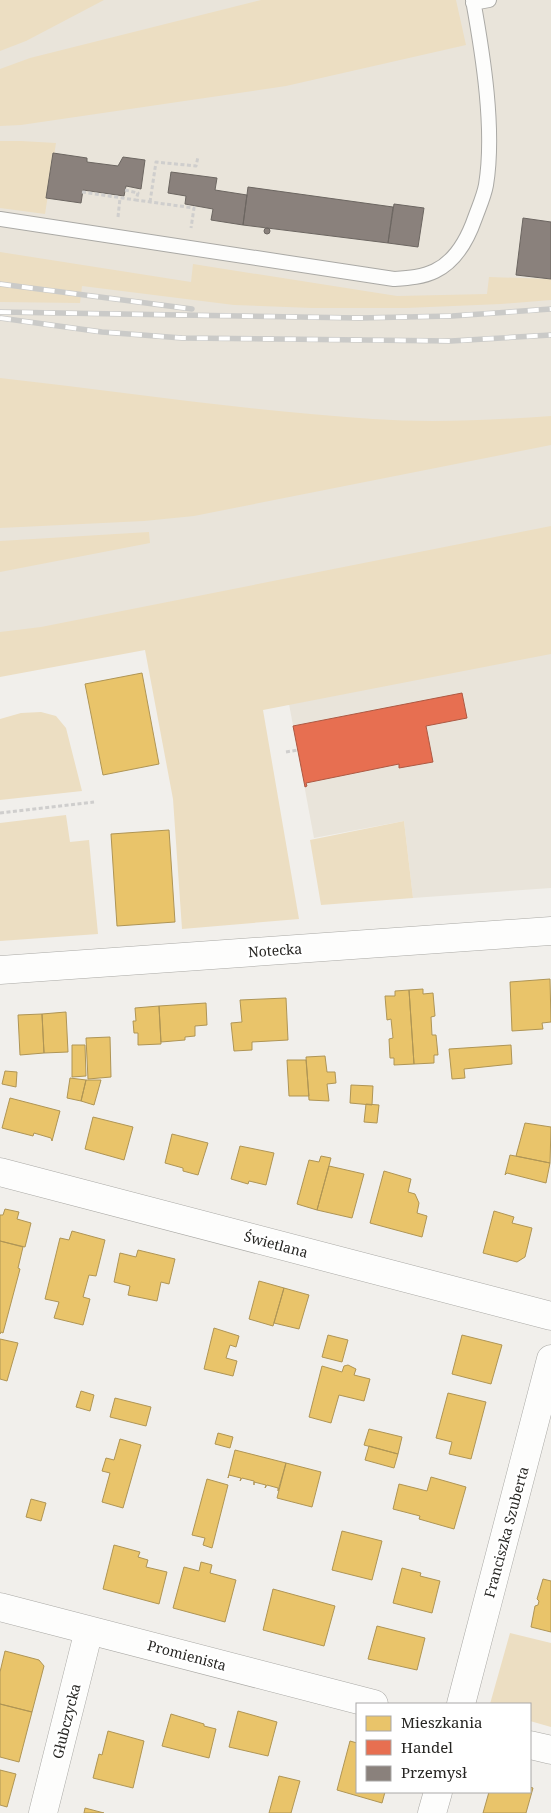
<svg xmlns="http://www.w3.org/2000/svg" width="551" height="1813" viewBox="0 0 551 1813" font-family="'Noto Serif',serif">
  <rect width="100%" height="100%" fill="#f1efeb"/>
  <path fill="#e9e4da" d="M0 0H551V888L413 898 404 821 314 838 289 704 277 629 0 640Z"/>
  <path fill="#ecdec2" d="M0 0H104L26 41 0 51Z
    M261 0H456L466 45 286 86 21 125 0 126V69L30 58Z
    M0 141H21L56 143 45 214 0 208Z
    M0 252 191 282 193 264 397 296 487 294 489 277 551 279V300L501 304 406 308H312L234 305 82 286 80 303 0 302Z
    M0 378C124 392 248 411 373 419 432 423 492 420 551 416V445L194 516 144 521 0 528Z
    M551 526V654L263 710 299 919 182 929 173 799 145 650 0 677V632L41 627Z
    M149 532 150 543 0 572V541Z
    M41 712 56 716 66 728 82 791 0 800V719L21 713Z
    M66 815 70 842 89 840 98 934 0 941V823Z
    M404 821 413 898 321 905 310 840Z
    M510 1633 551 1643V1727L530 1721V1704H490Z"/>
  <path fill="#e9c46a" stroke="#af9555" d="M142 673 159 764 103 775 85 684Z
    M169 830 175 922 117 926 111 834Z
    M550 979 551 1022 542 1023 543 1029 512 1031 510 982Z
    M423 989V994L433 993 435 1016 431 1017 432 1035H436L438 1055H434V1063L414 1064 409 990Z
    M409 990 414 1064 394 1065V1058H390L389 1039 393 1038 391 1019 387 1020 385 996H395V991Z
    M286 998 288 1040 252 1042V1050L234 1051 231 1023 242 1022 240 1000Z
    M206 1003 207 1025 195 1026V1036L185 1037V1040L161 1042 159 1006Z
    M159 1006 161 1044 138 1045V1033H134L133 1021H136L135 1008Z
    M66 1012 68 1052 44 1053 42 1014Z
    M42 1014 44 1053 20 1055 18 1015Z
    M110 1037 111 1077 88 1079 86 1038Z
    M72 1045H85L86 1076 72 1077Z
    M511 1045 512 1064 464 1069 465 1078 452 1079 449 1049Z
    M325 1056 327 1072H335L336 1083 327 1084 329 1101 309 1100 306 1057Z
    M287 1060H306L309 1096H289Z
    M5 1071 17 1072 16 1087 2 1084Z
    M70 1078 86 1080 81 1101 67 1098Z
    M86 1080H101L94 1105 81 1101Z
    M351 1085 373 1086 372 1105 350 1103Z
    M10 1098 60 1111 52 1141 51 1138 34 1133 33 1136 2 1128Z
    M366 1104 379 1105 377 1123 364 1122Z
    M93 1117 133 1127 124 1160 85 1149Z
    M525 1123 551 1127 550 1163 516 1156Z
    M172 1134 208 1143 198 1175 183 1171V1168L165 1163Z
    M240 1146 274 1153 266 1185 249 1181 248 1184 231 1179Z
    M510 1155 550 1163 546 1183 507 1173 505 1175Z
    M321 1156 331 1158 317 1210 297 1204 309 1160 319 1162Z
    M329 1166 364 1174 352 1218 317 1210Z
    M384 1171 411 1179 408 1192 415 1194 419 1203 417 1213 427 1216 422 1237 370 1223Z
    M5 1209 19 1212 17 1219 31 1223 25 1247 0 1241V1215H3Z
    M494 1211 514 1217 512 1223 532 1228 525 1257 517 1262 483 1253Z
    M72 1231 105 1240 96 1276 89 1275 83 1297 90 1299 83 1325 54 1318 59 1302 45 1299 60 1238 69 1240Z
    M0 1241 23 1247 18 1268 20 1269 3 1333 1 1332 0 1334Z
    M138 1250 175 1259 169 1284 161 1282 157 1301 128 1295 130 1286 114 1282 120 1253 136 1257Z
    M259 1281 284 1288 273 1326 249 1319Z
    M284 1288 309 1295 299 1329 274 1323Z
    M214 1328 239 1336 236 1347 230 1345 226 1358 237 1361 233 1376 204 1369Z
    M328 1335 348 1340 342 1362 322 1357Z
    M462 1335 502 1345 491 1384 452 1374Z
    M0 1339 18 1343 7 1381 0 1379Z
    M348 1365 356 1369 354 1375 370 1379 364 1401 339 1395 331 1423 309 1417 322 1366 342 1372 344 1366Z
    M81 1391 94 1395 90 1411 76 1407Z
    M448 1393 486 1402 471 1459 449 1454 452 1442 436 1438Z
    M115 1398 151 1407 146 1426 110 1417Z
    M369 1429 402 1437 398 1454 364 1445Z
    M218 1433 233 1437 230 1448 215 1444Z
    M120 1439 141 1445 123 1508 102 1502 110 1473 102 1471 106 1458 114 1460Z
    M369 1446 398 1454 394 1468 365 1460Z
    M235 1450 286 1463 278 1491V1488L267 1485 265 1488 266 1485 254 1482V1485V1481L242 1478 240 1481 241 1478 229 1475 228 1478Z
    M286 1463 321 1472 312 1507 277 1498Z
    M431 1477 466 1487 454 1529 419 1519 420 1516 393 1509 399 1484 427 1491Z
    M207 1479 228 1485 212 1548 203 1545 205 1538 192 1535Z
    M31 1499 46 1503 41 1521 26 1517Z
    M342 1531 382 1541 372 1580 332 1570Z
    M114 1545 140 1552 138 1557 148 1560 146 1567 167 1572 159 1604 103 1589Z
    M201 1562 212 1565 210 1573 236 1580 225 1622 173 1608 184 1567 199 1571Z
    M402 1568 421 1573 420 1576 440 1581 432 1613 393 1603Z
    M543 1579 551 1581V1632L531 1627 535 1606 538 1605 539 1601 537 1599Z
    M273 1589 335 1606 324 1646 263 1630Z
    M377 1626 425 1638 417 1670 368 1659Z
    M5 1651 39 1660 44 1666 32 1712 0 1704V1672Z
    M0 1704 32 1712 19 1762 0 1757Z
    M238 1711 277 1722 268 1756 229 1747Z
    M171 1714 204 1724V1726L216 1729 209 1758 162 1746Z
    M108 1731 144 1741 133 1788 93 1778 99 1754 102 1755Z
    M350 1741 357 1743V1792H385L382 1803 337 1790Z
    M0 1770 16 1774 7 1807 0 1805Z
    M279 1776 300 1781 291 1813H269Z
    M530 1787 533 1788 526 1813H483L489 1792H530Z
    M85 1808 104 1813H84Z"/>
  <path fill="#e76f51" stroke="#ad5943" d="M462 693 467 718 426 726 433 762 399 768V764L306 783 307 786 305 787 293 726Z"/>
  <path fill="#8a817c" stroke="#6c6661" d="M53 153 87 158V162L118 166 123 157 145 160 141 189 126 186 124 196 83 190 81 203 46 198Z
    M171 172 217 178 215 190 247 195 243 225 211 220 213 209 185 204 186 196 168 193Z
    M248 187 393 207 388 243 243 225Z
    M394 204 424 208 418 247 388 243Z
    M523 218 551 222V279L516 275Z
    M264 231a3 3 0 1 1 6 0a3 3 0 1 1-6 0Z"/>
  <g fill="none" stroke-linecap="round" stroke-linejoin="round">
    <g stroke="#aaa9a5" stroke-width="16">
      <path id="service" d="M473 3 489 0
        M0 219 394 279C408 278 423 277 435 271 456 261 468 238 475 218 479 207 484 196 486 185 495 130 483 55 473 0"/>
    </g>
    <g stroke="#aaa9a5" stroke-width="29">
      <path id="minor" d="M0 970 551 931
        M0 1172 551 1316
        M0 1607 374 1704
        M461 1704 551 1359
        M530 1745 551 1750
        M43 1813 89 1630
        M432 1813 438 1792"/>
    </g>
    <path stroke="#cfcecd" stroke-width="3" stroke-dasharray="4 2.5" stroke-linecap="butt" d="M125 190 138 193 136 200 194 208 191 228
      M82 192 136 200
      M150 202 156 162 196 166 198 157
      M118 217 120 198
      M286 752 298 750
      M0 813 94 802"/>
    <use href="#service" stroke="#fdfdfc" stroke-width="14"/>
    <use href="#minor" stroke="#fdfdfc" stroke-width="28"/>
    <g stroke="#cacac8" stroke-width="5.5">
      <path id="rail" d="M0 284 192 309
        M0 312 359 318 452 316 551 309
        M0 318 102 332 182 338 451 341 551 335"/>
    </g>
    <use href="#rail" stroke="#fff" stroke-width="4" stroke-dasharray="11" stroke-linecap="butt"/>
  </g>
  <g text-anchor="middle" dominant-baseline="central" stroke-width="5" stroke-linejoin="round" paint-order="stroke">
    <g font-size="14" fill="#272623" stroke="#fff">
      <text transform="translate(275 950) rotate(-4)">Notecka</text>
      <text transform="translate(276 1244) rotate(15)">Świetlana</text>
      <text transform="translate(506 1532) rotate(-75)">Franciszka Szuberta</text>
      <text transform="translate(187 1655) rotate(15)">Promienista</text>
      <text transform="translate(66 1721) rotate(-76)">Głubczycka</text>
    </g>
  </g>
  <rect x="356" y="1703" width="175" height="90" fill="#ffffff" stroke="#a9a8a7"/>
  <rect x="366" y="1716" width="25" height="15" fill="#e9c46a" stroke="#a9a8a7"/>
  <text x="401" y="1728" font-size="15" fill="#272623">Mieszkania</text>
  <rect x="366" y="1740" width="25" height="15" fill="#e76f51" stroke="#a9a8a7"/>
  <text x="401" y="1753" font-size="15" fill="#272623">Handel</text>
  <rect x="366" y="1766" width="25" height="15" fill="#8a817c" stroke="#a9a8a7"/>
  <text x="401" y="1778" font-size="15" fill="#272623">Przemysł</text>
</svg>
